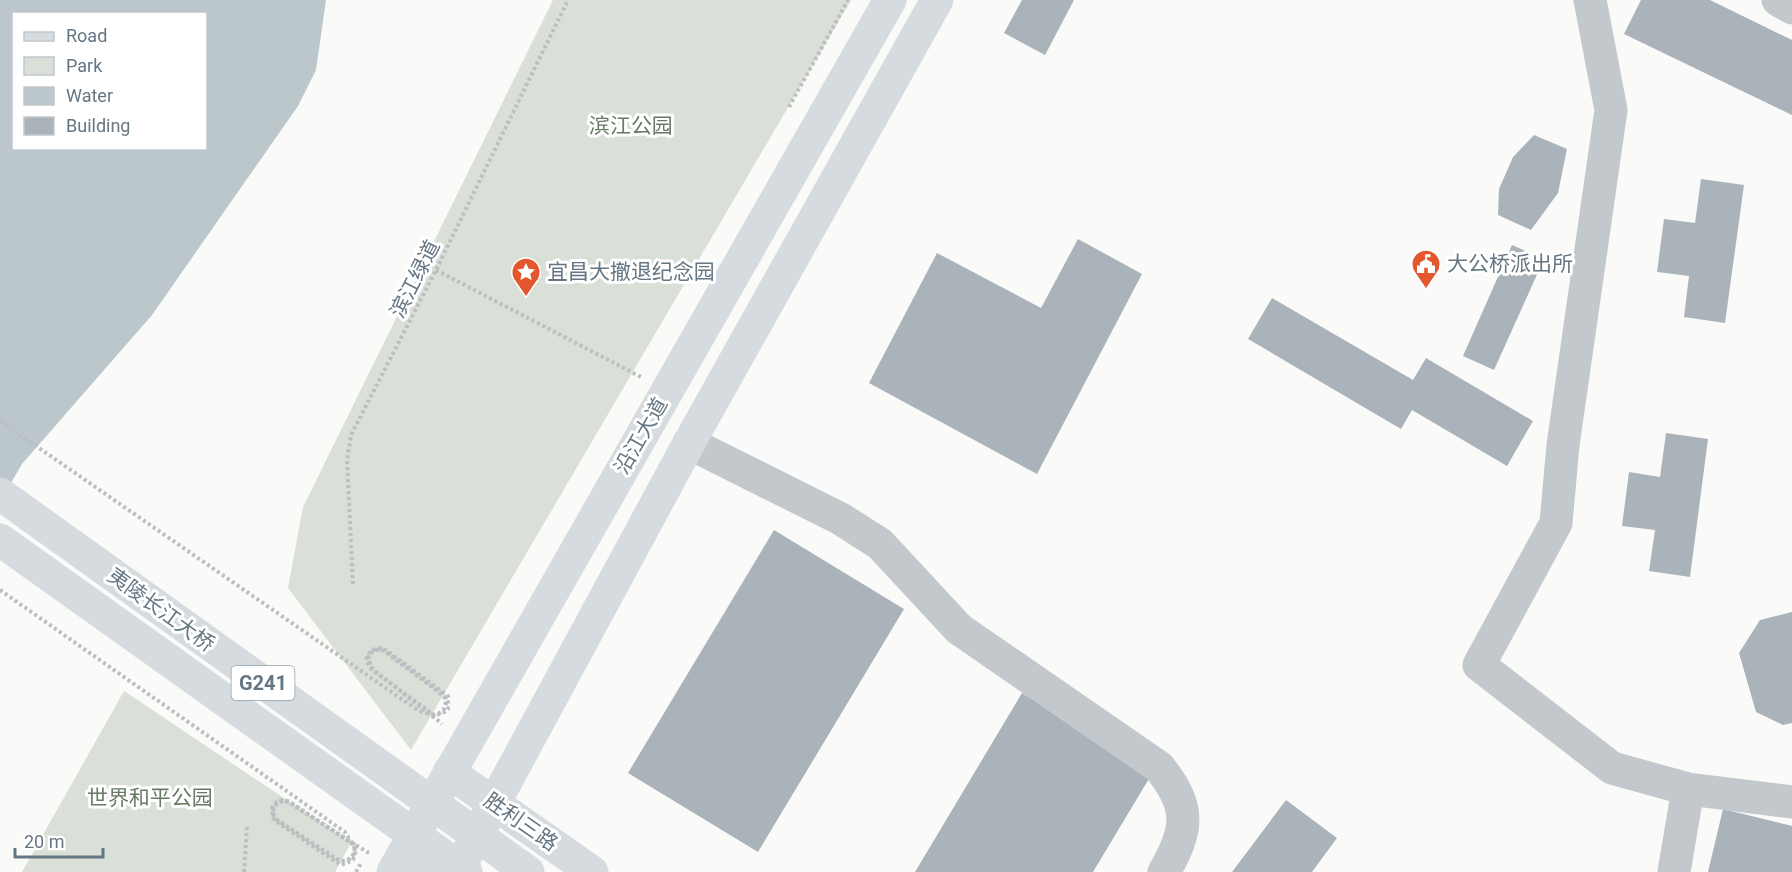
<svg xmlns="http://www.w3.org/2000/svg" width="1792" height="872" viewBox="0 0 1792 872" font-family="Roboto,'Noto Sans SC',sans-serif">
  <rect width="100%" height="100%" fill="#fafaf8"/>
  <path fill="#dadfd7" d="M553 0H851L411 750 288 588 303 507Z
    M124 691 351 843 335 872H22Z"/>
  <path fill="#bbc7cb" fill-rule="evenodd" d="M0 0H326L316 70 298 106 152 315 22 464 0 502ZM14 14H206V148H14Z"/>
  <path fill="#aab3b9" d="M1022 0H1074L1045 55 1004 33Z
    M1641 0H1710L1792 40V115L1624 34Z
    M1534 135 1567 149 1558 193 1531 230 1498 215 1499 189 1513 157Z
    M1701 179 1744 185 1725 323 1684 317 1689 276 1657 272 1664 219 1695 223Z
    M1078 239 1142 274 1037 474 869 383 937 253 1041 308Z
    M1512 245 1544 259 1494 370 1463 356Z
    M1272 298 1413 380 1426 358 1533 421 1507 466 1412 410 1401 429 1248 339Z
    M1666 433 1708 439 1690 577 1649 571 1655 530 1622 526 1629 472 1660 477Z
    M774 530 904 609 758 852 628 773Z
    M1792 612V723L1783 725 1756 712 1739 653 1760 620Z
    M1022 693 1153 772 1093 872H915Z
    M1286 800 1337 838 1312 872H1232Z
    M1723 809 1792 826V872H1708Z"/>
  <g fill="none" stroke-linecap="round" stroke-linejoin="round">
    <path stroke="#bbbfc2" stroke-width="4" stroke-dasharray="3 3" stroke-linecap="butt" d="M789 107 848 0
      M436 270 641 377
      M0 421 419 711C430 714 439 718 448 709V696L386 650 381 648 371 650 366 660 372 670 434 715C444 713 448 706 445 696L385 651C377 648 372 650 368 658L373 670 433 715C444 713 448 706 444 696L384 651C376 648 371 650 368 658L371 668 441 723 442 724
      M353 584 347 460 351 435 436 270 568 0
      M0 590 345 832 356 850 353 860 341 865 277 822 273 818 272 808C276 800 282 798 290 802L354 845C357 855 350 861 340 861L277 820C270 813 273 804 283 801L291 803 354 844C356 855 351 861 340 861L277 820C273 815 272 812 274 805L283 800 288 802 367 852 370 853
      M244 872 247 826
      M356 872 361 863"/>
    <path stroke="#c3c8cc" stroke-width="33" d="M1590 0 1611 110 1563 445 1556 523 1479 665 1612 768 1688 789 1792 802
      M1778 0 1792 8
      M689 443 841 519 880 544 959 629 1159 767C1191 807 1189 829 1164 872
      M1674 872 1688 789"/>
    <path stroke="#d6dbdf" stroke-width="33" d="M449 772 592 872
      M401 857 424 872
      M393 872 890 0
      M457 872 689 443 937 0"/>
    <path stroke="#d6dbdf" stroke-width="33" d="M0 494 528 872
      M0 540 466 872"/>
  </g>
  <defs>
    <g id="civic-pin" transform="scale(1.5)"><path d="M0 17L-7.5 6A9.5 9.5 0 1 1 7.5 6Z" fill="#e4572e" stroke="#fff"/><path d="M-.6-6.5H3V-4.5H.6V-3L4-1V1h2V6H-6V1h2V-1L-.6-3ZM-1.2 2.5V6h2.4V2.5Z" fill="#fff"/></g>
    <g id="sight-pin" transform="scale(1.5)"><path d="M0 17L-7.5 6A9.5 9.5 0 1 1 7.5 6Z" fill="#e4572e" stroke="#fff"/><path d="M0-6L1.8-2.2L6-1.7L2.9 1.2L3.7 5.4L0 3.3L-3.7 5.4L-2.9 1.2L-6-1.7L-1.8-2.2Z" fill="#fff"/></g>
  </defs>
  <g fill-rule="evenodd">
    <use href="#civic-pin" x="1426" y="264"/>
    <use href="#sight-pin" x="526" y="272"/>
  </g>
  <g text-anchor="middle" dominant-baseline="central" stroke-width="6" stroke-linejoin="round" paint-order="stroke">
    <rect fill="#fff" stroke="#939fa8" stroke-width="1.5" x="231.5" y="666" width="63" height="34" rx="4.5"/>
    <g font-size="20" font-weight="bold" fill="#657683">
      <text x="263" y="683">G241</text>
    </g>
    <g font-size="21" fill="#687a64" stroke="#fff">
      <text x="631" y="126">滨江公园</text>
      <text x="150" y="798">世界和平公园</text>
    </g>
    <g font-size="21" fill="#657683" stroke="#fff" text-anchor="start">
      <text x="1447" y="264">大公桥派出所</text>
      <text x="547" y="272">宜昌大撤退纪念园</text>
    </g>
    <g font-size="21" fill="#657683" stroke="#fff">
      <text transform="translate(415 279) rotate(-63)">滨江绿道</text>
      <text transform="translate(641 436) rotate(-60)">沿江大道</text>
      <text transform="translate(161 610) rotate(36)">夷陵长江大桥</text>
      <text transform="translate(521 822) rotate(35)">胜利三路</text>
    </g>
  </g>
  <rect x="12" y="12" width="195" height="138" fill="#ffffff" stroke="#c1c8cd" stroke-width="1.5"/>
  <rect x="24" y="32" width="30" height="9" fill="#d6dbdf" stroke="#c1c8cd" stroke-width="1.5"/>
  <text x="66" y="42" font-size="18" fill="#657683">Road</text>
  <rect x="24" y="57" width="30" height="18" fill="#dadfd7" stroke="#c1c8cd" stroke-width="1.5"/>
  <text x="66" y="72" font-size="18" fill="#657683">Park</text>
  <rect x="24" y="87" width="30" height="18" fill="#bbc7cb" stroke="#c1c8cd" stroke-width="1.5"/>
  <text x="66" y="102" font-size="18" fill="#657683">Water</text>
  <rect x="24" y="117" width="30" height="18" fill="#aab3b9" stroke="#c1c8cd" stroke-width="1.5"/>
  <text x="66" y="132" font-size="18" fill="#657683">Building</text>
  <path d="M15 848v9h88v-9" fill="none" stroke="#657683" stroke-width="3"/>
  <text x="24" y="848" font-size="18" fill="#657683" stroke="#ffffff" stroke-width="4.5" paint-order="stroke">20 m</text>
</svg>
